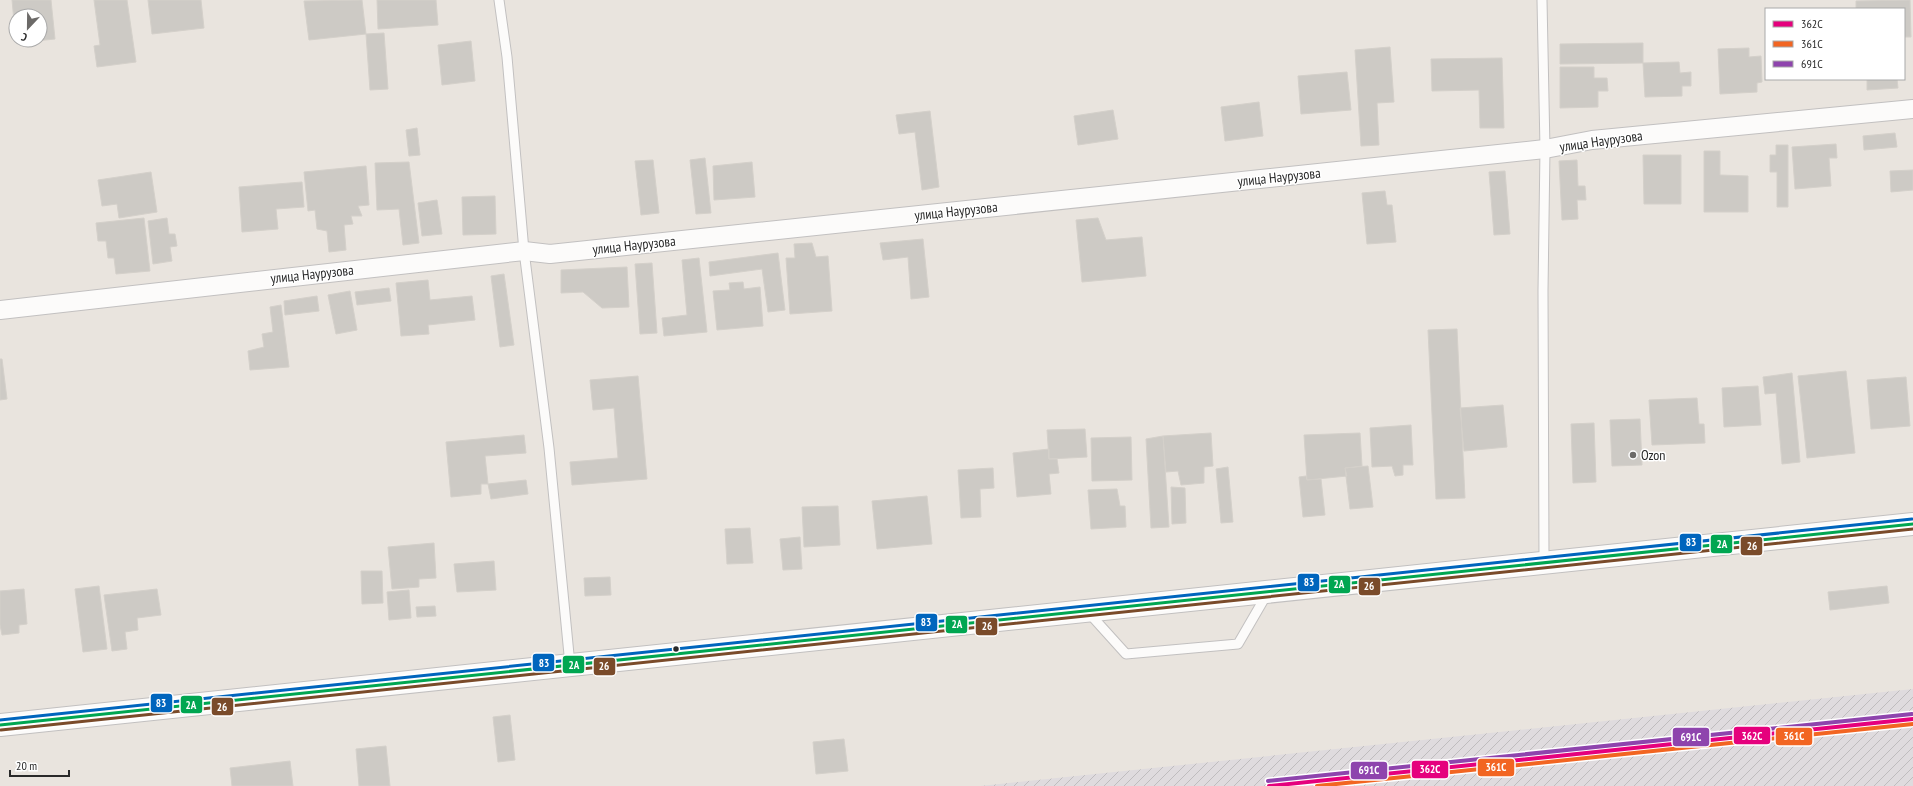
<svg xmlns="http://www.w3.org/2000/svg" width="1913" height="786" viewBox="0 0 1913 786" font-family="'PT Sans Narrow',sans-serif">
  <defs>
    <pattern id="industrial-furrows" width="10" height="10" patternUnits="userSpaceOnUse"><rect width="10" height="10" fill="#dfdbde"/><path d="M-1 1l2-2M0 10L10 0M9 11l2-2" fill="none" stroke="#bfbcbe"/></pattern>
  </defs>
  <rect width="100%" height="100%" fill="#e9e4de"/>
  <path fill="url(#industrial-furrows)" d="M1913 689V786H980Z"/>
  <path fill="#cdcac5" stroke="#d4d0ca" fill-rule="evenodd" d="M12 0H51L55 39 16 43ZM16 16H40V40H16Z
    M94 0H127L136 62 97 67 94 46 100 45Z
    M148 0H201L204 28 152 34Z
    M362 0 366 34 309 40 304 1Z
    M377 0H436L438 25 378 29Z
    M1910 0 1911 37H1904V9H1856V1Z
    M384 33 388 89 370 90 366 34Z
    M471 41 475 81 442 85 438 45Z
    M1643 43V63L1560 64V44Z
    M1390 47 1394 102 1377 103 1379 145 1361 146 1355 50Z
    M1749 48V57L1761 56 1762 82 1757 83V92L1720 94 1718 49Z
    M1502 58 1504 128H1480L1479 90 1432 91 1431 59Z
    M1679 62 1680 73 1691 72V86H1682V96L1645 97 1643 63Z
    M1560 67H1594V78H1607L1608 91H1598V107L1560 108Z
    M1347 72 1351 110 1301 114 1298 76Z
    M1867 79H1897L1898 88 1867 90Z
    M1259 102 1263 136 1225 141 1221 107Z
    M1113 110 1118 139 1078 145 1074 116Z
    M930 111 939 187 922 190 915 132 899 134 896 115Z
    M417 128 420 155 409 156 406 130Z
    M1895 133 1897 147 1864 150 1863 136Z
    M1836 144 1837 158H1829L1831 186 1795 189 1792 147Z
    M1776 145H1788V207H1777V172H1770V155H1776Z
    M1704 151H1720V175L1748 176V212H1704Z
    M1643 155H1681V204H1644Z
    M705 158 711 213 696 214 690 160Z
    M653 160 659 213 641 215 635 161Z
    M1577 160 1578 186H1585L1586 200H1577L1578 219 1562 220 1559 161Z
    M409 162 419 243 403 245 399 209 377 210 375 163Z
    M752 162 755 197 714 200 713 166Z
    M366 166 369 205 358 206 362 216H351L353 224 344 225 346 250 329 252 327 231 317 229 315 210 308 211 304 172Z
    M1913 170V190L1891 192 1890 171Z
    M1505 171 1510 234 1494 235 1489 172Z
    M151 172 157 212 119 218 117 204 102 206 98 180Z
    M302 182 304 207 276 209 278 229 242 232 239 187Z
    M1385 191 1387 205H1392L1396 242 1367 244 1362 193Z
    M495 196 496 234 463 235 462 197Z
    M437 200 442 234 422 236 418 203Z
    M144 218 150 271 116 274 114 258H108L106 241H98L96 223Z
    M167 218 169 234H175L177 246 170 247 172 261 153 264 148 221Z
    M1098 218 1106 240 1142 237 1146 276 1082 282 1076 220Z
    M923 239 929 297 911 299 908 257 883 260 880 243Z
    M812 243 816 257 828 256 832 311 790 314 786 258H795L794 244Z
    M778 253 785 310 768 312 762 269 710 276 709 262Z
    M699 258 707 332 664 336 662 318 687 315 682 260Z
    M652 263 657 333 640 334 635 264Z
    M627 267 629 307 602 308 583 292 561 293V270Z
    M504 274 514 345 500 347 491 276Z
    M428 280 430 300 472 296 475 320 428 325 429 334 401 336 396 283Z
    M743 282 744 289 760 287 763 326 717 330 713 291 730 290 729 283Z
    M389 288 391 301 357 305 355 292Z
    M350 291 357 330 336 334 328 295Z
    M317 296 319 311 285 315 284 301Z
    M281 305 289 367 250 370 248 351 264 347 262 334 273 332 270 307Z
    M1457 329 1465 498 1436 499 1428 330Z
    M0 359H2L7 399 0 400Z
    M1846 371 1855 453 1807 458 1798 376Z
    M1792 373 1800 462 1782 464 1776 393 1765 394 1763 377Z
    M638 376 647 479 572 485 570 462 618 458 614 408 593 410 590 380Z
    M1906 377 1910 426 1871 429 1867 380Z
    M1758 386 1761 425 1724 427 1722 388Z
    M1697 398 1699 424H1704L1705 443 1652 445 1649 400Z
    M1503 405 1507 447 1464 451 1460 408Z
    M1640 419 1642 465 1612 466 1610 420Z
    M1594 423 1596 482 1573 483 1571 424Z
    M1411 425 1413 465H1403V475L1395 476 1392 466 1372 467 1370 428Z
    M1085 429 1087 457 1049 459 1047 430Z
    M1211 433 1213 466 1204 467V483L1181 485 1178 471 1166 472 1163 436Z
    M1360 433 1362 466 1345 468 1347 476 1307 480 1304 435Z
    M524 435 526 453 485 456 488 484H481V494L451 497 446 442Z
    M1163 436 1169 527 1151 528 1146 439Z
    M1131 437 1132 480 1092 481 1091 438Z
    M1049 449V459H1057L1059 473 1049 474 1051 494 1017 497 1013 453Z
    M1368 466 1373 507 1350 509 1345 468Z
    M1228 467 1233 522 1221 523 1216 469Z
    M993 468 994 488 980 489 981 517 961 518 958 470Z
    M1306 476 1307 480 1321 479 1325 515 1303 517 1299 477Z
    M526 480 528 494 491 499 488 484Z
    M1171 487 1185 488 1186 523 1172 524Z
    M1117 489 1120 506H1125L1126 527 1091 529 1088 490Z
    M927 496 932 544 877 549 872 501Z
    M838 506 840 545 804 547 802 507Z
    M750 528 753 563 727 564 725 529Z
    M800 537 802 569 783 570 780 539Z
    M434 543 436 578 419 579V587L392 589 388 547Z
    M494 561 496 590 457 592 454 564Z
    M361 571H382L383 603 362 604Z
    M610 577 611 595 585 596 584 578Z
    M99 586 107 649 83 652 75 589Z
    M1887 586 1889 603 1830 610 1828 592Z
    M24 589 27 624 19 625V633L2 635 0 625V591Z
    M157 589 161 615 137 618 138 630 125 632 127 649 112 651 104 595Z
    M409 590 411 618 389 620 387 592Z
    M435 606 436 616 417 617 416 607Z
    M510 715 515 760 498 762 493 717Z
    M844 739 848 771 816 774 813 742Z
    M386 746 390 786H359L356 749Z
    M290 761 293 786H232L230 768Z"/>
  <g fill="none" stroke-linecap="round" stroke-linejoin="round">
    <g stroke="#c2c0c0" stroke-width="11">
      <path id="service" d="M499 0 507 57 524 251 549 448 570 665
        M1542 0 1545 149 1543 291 1544 563
        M1089 613 1126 654 1238 644 1267 594"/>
    </g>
    <g stroke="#c2c0c0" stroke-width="20">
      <path id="minor" d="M0 310 524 251 550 254 1545 149 1592 140 1913 109"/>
    </g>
    <g stroke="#c2c0c0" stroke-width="24">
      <path id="secondary" d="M0 725 1913 524"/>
    </g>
    <use href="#service" stroke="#fcfbfa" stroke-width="9"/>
    <use href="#minor" stroke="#fcfbfa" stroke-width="18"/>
    <use href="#secondary" stroke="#fcfbfa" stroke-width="22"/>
    <g stroke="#fff" stroke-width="6">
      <path id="bus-1" d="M0 725 1913 524"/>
    </g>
    <g stroke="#fff" stroke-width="6">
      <path id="bus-2" d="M1 730 1913 529"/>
    </g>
    <g stroke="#fff" stroke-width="6">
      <path id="bus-3" d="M0 720 1912 519"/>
    </g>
    <use href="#bus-1" stroke="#00a651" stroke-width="3"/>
    <use href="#bus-2" stroke="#7a4b2a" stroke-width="3"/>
    <use href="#bus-3" stroke="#0065bd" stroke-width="3"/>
    <g stroke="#fff" stroke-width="7">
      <path id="rail-1" d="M1269 786 1913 719"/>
    </g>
    <g stroke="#fff" stroke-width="7">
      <path id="rail-2" d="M1317 786 1913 724"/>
    </g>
    <g stroke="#fff" stroke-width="7">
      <path id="rail-3" d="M1268 781 1912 714"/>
    </g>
    <use href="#rail-1" stroke="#e5007d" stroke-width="4"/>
    <use href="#rail-2" stroke="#f26522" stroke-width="4"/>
    <use href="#rail-3" stroke="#8e44ad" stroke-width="4"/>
  </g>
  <circle fill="#6c6a68" stroke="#fff" stroke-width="1.5" cx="1633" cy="455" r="4"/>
  <circle fill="#292929" stroke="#fff" stroke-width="1.5" cx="676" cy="649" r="3.5"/>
  <g text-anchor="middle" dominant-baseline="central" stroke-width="3" stroke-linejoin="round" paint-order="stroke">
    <g font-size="14" fill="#292929" stroke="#fff">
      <text transform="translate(1601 141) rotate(-8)">улица Наурузова</text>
      <text transform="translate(1279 177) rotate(-6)">улица Наурузова</text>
      <text transform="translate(956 211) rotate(-6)">улица Наурузова</text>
      <text transform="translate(634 245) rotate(-6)">улица Наурузова</text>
      <text transform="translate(312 274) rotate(-6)">улица Наурузова</text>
    </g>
    <g font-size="14" fill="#292929" stroke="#fff" text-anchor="start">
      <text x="1641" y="455">Ozon</text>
    </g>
  </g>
  <g stroke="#fff" stroke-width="1.5">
    <rect x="1679" y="533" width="23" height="19" rx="4" fill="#0065bd"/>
    <rect x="1710" y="534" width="23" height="20" rx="4" fill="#00a651"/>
    <rect x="1740" y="536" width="23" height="20" rx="4" fill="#7a4b2a"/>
    <rect x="1297" y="573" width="23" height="19" rx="4" fill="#0065bd"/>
    <rect x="1328" y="575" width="23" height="19" rx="4" fill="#00a651"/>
    <rect x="1358" y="577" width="23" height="19" rx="4" fill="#7a4b2a"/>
    <rect x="915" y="613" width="23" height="19" rx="4" fill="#0065bd"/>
    <rect x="945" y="615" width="23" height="19" rx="4" fill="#00a651"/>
    <rect x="975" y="617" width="23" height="19" rx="4" fill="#7a4b2a"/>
    <rect x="532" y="653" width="23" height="19" rx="4" fill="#0065bd"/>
    <rect x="562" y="655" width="23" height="19" rx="4" fill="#00a651"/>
    <rect x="593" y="657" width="23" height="19" rx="4" fill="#7a4b2a"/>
    <rect x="150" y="693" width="23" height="20" rx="4" fill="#0065bd"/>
    <rect x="180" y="695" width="23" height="19" rx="4" fill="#00a651"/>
    <rect x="211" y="697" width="23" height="19" rx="4" fill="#7a4b2a"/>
    <rect x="1733" y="726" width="38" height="19" rx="4" fill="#e5007d"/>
    <rect x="1775" y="727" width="38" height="19" rx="4" fill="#f26522"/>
    <rect x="1672" y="727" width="38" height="20" rx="4" fill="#8e44ad"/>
    <rect x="1477" y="758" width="38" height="19" rx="4" fill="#f26522"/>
    <rect x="1411" y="760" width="38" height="19" rx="4" fill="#e5007d"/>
    <rect x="1350" y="761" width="38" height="19" rx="4" fill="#8e44ad"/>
  </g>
  <g font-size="11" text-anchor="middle" font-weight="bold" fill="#fff">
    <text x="1691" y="546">83</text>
    <text x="1722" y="548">2А</text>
    <text x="1752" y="550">26</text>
    <text x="1309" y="586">83</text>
    <text x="1339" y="588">2А</text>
    <text x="1369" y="590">26</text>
    <text x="926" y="626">83</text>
    <text x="957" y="628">2А</text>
    <text x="987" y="630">26</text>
    <text x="544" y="667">83</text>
    <text x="574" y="669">2А</text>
    <text x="604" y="670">26</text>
    <text x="161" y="707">83</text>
    <text x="191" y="709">2А</text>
    <text x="222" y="711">26</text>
    <text x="1752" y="740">362С</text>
    <text x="1794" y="740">361С</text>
    <text x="1691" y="741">691С</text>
    <text x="1496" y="771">361С</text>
    <text x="1430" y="773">362С</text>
    <text x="1369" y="774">691С</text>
  </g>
  <rect x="1765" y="8" width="140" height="72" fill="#ffffff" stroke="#a9a9a9"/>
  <rect x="1773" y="21" width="20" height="6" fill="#e5007d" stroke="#a9a9a9"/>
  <text x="1801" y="28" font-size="12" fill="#292929">362С</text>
  <rect x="1773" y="41" width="20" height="6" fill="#f26522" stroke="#a9a9a9"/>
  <text x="1801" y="48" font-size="12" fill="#292929">361С</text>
  <rect x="1773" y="61" width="20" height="6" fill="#8e44ad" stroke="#a9a9a9"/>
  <text x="1801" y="68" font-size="12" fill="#292929">691С</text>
  <g transform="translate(28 28) rotate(202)"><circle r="19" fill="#ffffff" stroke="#a9a9a9"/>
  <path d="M0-3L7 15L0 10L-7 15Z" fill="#6c6a68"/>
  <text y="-6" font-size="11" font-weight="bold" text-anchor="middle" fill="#292929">С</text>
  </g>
  <path d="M10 770v6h59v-6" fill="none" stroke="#292929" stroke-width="2"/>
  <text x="16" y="770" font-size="12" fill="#292929" stroke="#ffffff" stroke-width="3" paint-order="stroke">20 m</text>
</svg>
